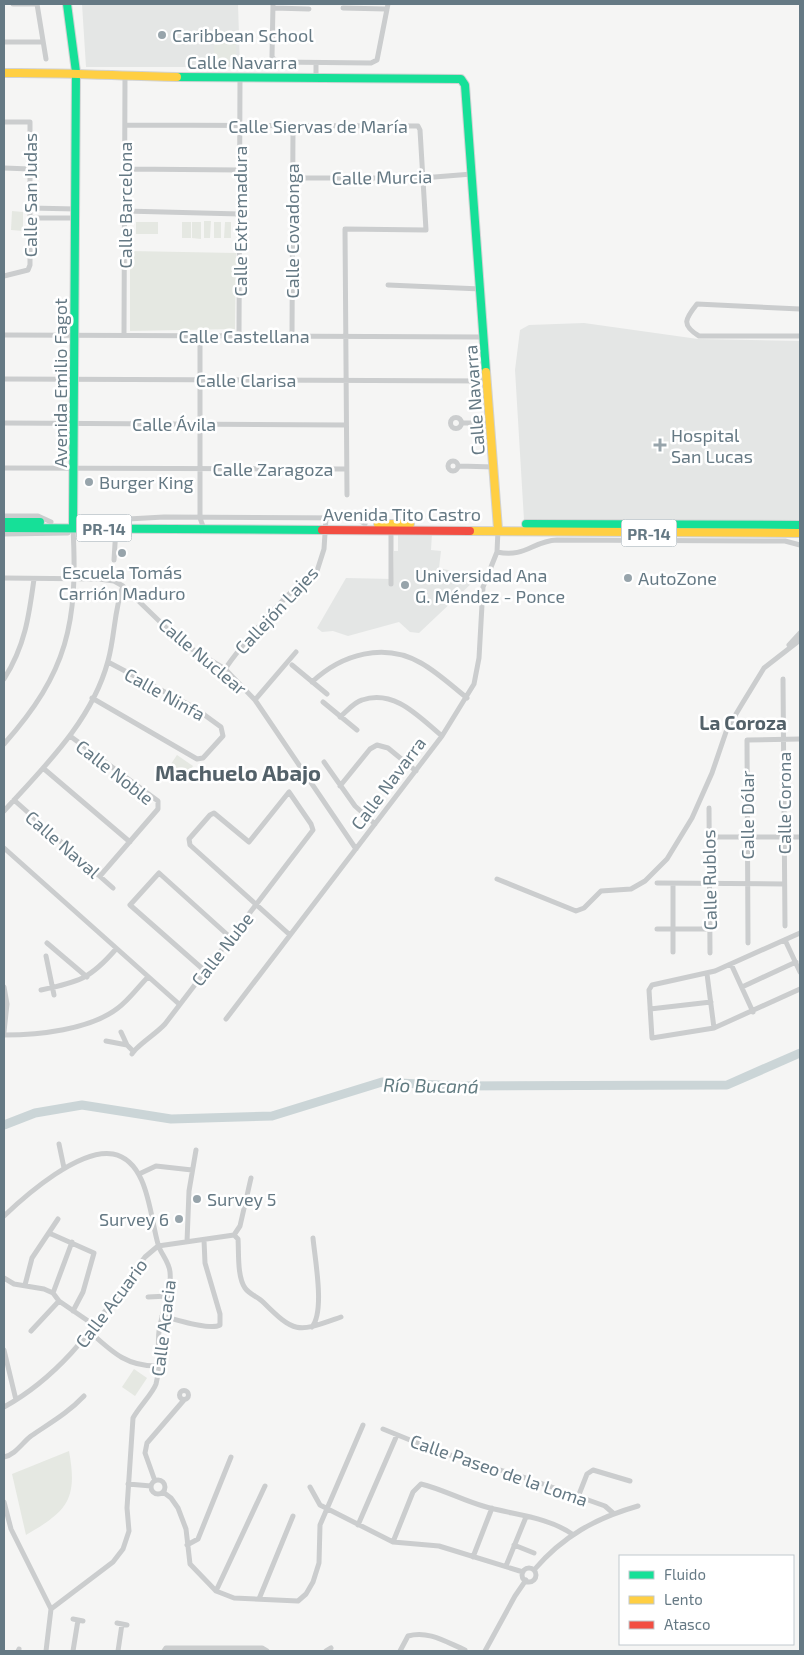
<svg xmlns="http://www.w3.org/2000/svg" width="804" height="1655" viewBox="0 0 804 1655" font-family="'Exo 2',sans-serif">
  <rect width="100%" height="100%" fill="#f5f5f4"/>
  <path fill="#e4e6e5" d="M82 4H238L240 67H86Z
    M584 323 698 339 800 341V521L524 520 515 370 520 330 529 325Z
    M398 533H432L431 550 441 551 439 568 465 574 474 581 419 633 410 632 399 622 348 636 333 631 322 632 317 628 346 578 393 579 394 551H398Z"/>
  <path fill="#e5e8e2" d="M214 42 236 43V66H214Z
    M12 211 23 212V231L11 230Z
    M204 221H211L210 238H204Z
    M136 222H158V234H136Z
    M182 222H191V238H182Z
    M192 222H201V239L192 238Z
    M214 222H221V238H214Z
    M225 222H231V238H224Z
    M130 251 236 253 235 329 130 331Z
    M177 755 193 766 187 775 171 764Z
    M134 1369 147 1378 135 1396 122 1387Z
    M69 1451C78 1500 67 1511 26 1535L12 1474Z"/>
  <g fill="none" stroke-linecap="round" stroke-linejoin="round">
    <path stroke="#cbd5d7" stroke-width="9" d="M4 1125 35 1113 82 1105 171 1119 272 1116 382 1082 455 1086 727 1085 800 1053"/>
    <g stroke="#d1d2d3" stroke-width="10">
      <path id="fast" d="M67 4 76 72 73 528
        M177 77 461 79 465 85 486 372
        M4 522H40
        M526 524 800 525
        M4 528 322 530"/>
    </g>
    <g stroke="#d1d2d3" stroke-width="10">
      <path id="slow" d="M4 73C62 72 119 76 177 77
        M486 372 498 529
        M378 524H410
        M470 531 800 533"/>
    </g>
    <g stroke="#d1d2d3" stroke-width="10">
      <path id="jam" d="M322 530 470 531"/>
    </g>
    <path stroke="#cbcdce" stroke-width="5" d="M13 4H37
      M37 4 46 59
      M273 4 272 57 277 62 371 63 377 60 388 4
      M274 8 309 9
      M343 8 386 9
      M4 42H43
      M316 63V77
      M4 122H30V265L28 270 4 276
      M125 125 418 126 420 130 426 230 345 229 347 495
      M4 168 30 169
      M125 169 240 170
      M292 178H422L472 174
      M30 208 76 209
      M125 211 240 214
      M30 218H76
      M388 285 481 289
      M800 309 697 304C685 319 681 325 699 336H800
      M4 335 484 337
      M124 335 125 76
      M200 336V518L204 529
      M239 336 240 77
      M292 336 293 126
      M4 379 488 381
      M450.5 423a5.5 5.5 0 1 1 11 0a5.5 5.5 0 1 1-11 0Z
      M4 423 345 425
      M462 423H491
      M448 466a5 5 0 1 1 10 0a5 5 0 1 1-10 0Z
      M459 466 494 467
      M4 468 346 469
      M4 516H38L51 522
      M116 522 128 519 164 517 350 518H356L365 524
      M391 530V584
      M4 534 68 533
      M497 552C526 558 532 541 557 540L785 541 800 545
      M114 560 116 528
      M4 578 99 579 114 581 123 586 182 643 225 669 255 700 356 849
      M789 645 800 633
      M292 665 327 694
      M225 669C242 644 292 586 317 571L324 549 326 518
      M4 679C25 646 29 616 34 579
      M783 679 785 926
      M312 682C342 654 384 642 421 663 437 672 452 686 467 698
      M92 698 197 759 203 758 223 736 221 727 195 708 108 662
      M255 700 296 652
      M323 702 357 730
      M340 717C346 712 354 702 362 700 395 689 419 717 442 736
      M70 736 158 801V809L100 876
      M4 744C68 672 78 623 73 528
      M324 762 355 806 375 824
      M43 768 130 842
      M340 786 370 749 377 745 388 748 416 771
      M14 800 113 888
      M709 808 710 953
      M4 811C44 767 92 721 108 661 115 636 114 610 123 586
      M709 837H800
      M4 848 179 1004
      M497 879 576 911 584 908 601 891 631 889 645 881 667 859 692 818 712 773 727 729 742 704 764 668 800 640
      M657 883 784 884
      M657 929H710
      M800 933 715 971 652 985 649 990 652 1038 714 1028 800 989
      M785 940 800 972
      M47 943 87 977
      M748 943 747 740 800 739
      M673 952V884
      M46 956 54 995
      M731 964 753 1012
      M205 971 130 905 159 873 231 938
      M707 974 714 1028
      M4 987 7 1004 4 1032
      M742 987 796 962
      M41 990C79 982 90 979 116 949
      M650 1009 711 1002
      M226 1019 442 736 474 684 479 658 483 587 497 552 498 530
      M121 1032 127 1045
      M4 1035C38 1035 90 1030 118 1008 129 1000 138 987 148 977
      M106 1041 127 1045 133 1051
      M132 1054C136 1046 156 1034 165 1024 214 959 264 895 313 830L311 824 289 792 249 842 214 813 210 815 189 839 190 845 290 935
      M59 1144 64 1168
      M139 1174 156 1166 192 1170
      M4 1216C27 1194 80 1148 113 1154 149 1161 150 1218 158 1244 160 1253 169 1261 170 1272 172 1292 162 1311 159 1331 157 1349 161 1366 156 1384 153 1393 139 1407 133 1418L127 1508 129 1531 123 1549 113 1562 51 1609 46 1651
      M49 1233 94 1253 83 1292 73 1311
      M234 1235 238 1239C239 1253 237 1276 245 1288 249 1294 258 1297 263 1302 296 1335 298 1332 341 1317
      M187 1242 189 1191 196 1150
      M4 1278 14 1284 44 1289 53 1293 59 1301 94 1325
      M25 1285 32 1258 58 1219
      M53 1293 72 1242
      M148 1297 168 1296
      M162 1316C175 1319 210 1331 220 1325V1314L205 1263 204 1240
      M312 1327C325 1311 315 1260 313 1238
      M31 1331 59 1301
      M89 1331C112 1352 127 1367 159 1366
      M4 1350 16 1400
      M179.5 1395a4.5 4.5 0 1 1 9 0a4.5 4.5 0 1 1-9 0Z
      M4 1407C69 1371 102 1314 145 1257L158 1246 234 1235 240 1226 251 1178
      M383 1429 437 1451 529 1479 605 1506 613 1513
      M4 1457C15 1455 22 1443 31 1436 50 1423 68 1413 84 1396
      M151 1487a7 7 0 1 1 14 0a7 7 0 1 1-14 0Z
      M155 1481 145 1453 147 1443 184 1400
      M128 1484 151 1486
      M310 1487 320 1505 393 1542 439 1546 523 1572
      M163 1492 171 1498 178 1508 186 1529 190 1564 216 1591 234 1598 298 1601 306 1594 313 1582 319 1563 320 1525 363 1425
      M578 1497 587 1474 593 1470 630 1481
      M4 1502 11 1529 51 1609
      M358 1525 397 1435
      M393 1542 413 1492 421 1484C442 1489 462 1500 483 1506 513 1515 546 1516 572 1534
      M187 1545 198 1539 231 1457
      M514 1545 534 1553
      M473 1557 492 1508
      M506 1566 526 1517
      M522 1575a7 7 0 1 1 14 0a7 7 0 1 1-14 0Z
      M534 1570C563 1536 596 1518 638 1506
      M216 1591 265 1486
      M259 1599 293 1516
      M73 1619 83 1621
      M117 1623 127 1625
      M18 1651 19 1649
      M73 1651 78 1620
      M118 1651 122 1624
      M164 1651 166 1648H262L267 1651
      M326 1651 331 1648
      M400 1651 408 1636C428 1630 446 1642 465 1650
      M485 1651 515 1596 526 1580"/>
    <use href="#fast" stroke="#16e098" stroke-width="8"/>
    <use href="#slow" stroke="#ffcf43" stroke-width="8"/>
    <use href="#jam" stroke="#f24e42" stroke-width="8"/>
  </g>
  <g fill="#97a4ab" stroke="#fff" stroke-width="2">
    <circle cx="162" cy="35" r="5"/>
    <path d="M657.5 437.5h5v5h5v5h-5v5h-5v-5h-5v-5h5z"/>
    <circle cx="89" cy="482" r="5"/>
    <circle cx="122" cy="553" r="5"/>
    <circle cx="628" cy="578" r="5"/>
    <circle cx="405" cy="585" r="5"/>
    <circle cx="197" cy="1199" r="5"/>
    <circle cx="179" cy="1219" r="5"/>
  </g>
  <g text-anchor="middle" dominant-baseline="central" stroke-width="5" stroke-linejoin="round" paint-order="stroke">
    <g fill="#fff" stroke="#93a1a9" stroke-width="1">
      <rect x="76.5" y="514.5" width="55" height="27" rx="4"/>
      <rect x="621.5" y="519.5" width="55" height="27" rx="4"/>
    </g>
    <g font-size="16" font-weight="bold" fill="#657984">
      <text x="104" y="528">PR-14</text>
      <text x="649" y="533">PR-14</text>
    </g>
    <g font-size="18" fill="#657984" stroke="#fff" text-anchor="start">
      <text x="172" y="35">Caribbean School</text>
      <text x="671" y="435">Hospital<tspan x="671" dy="21">San Lucas</tspan></text>
      <text x="99" y="482">Burger King</text>
      <text x="122" y="572" text-anchor="middle">Escuela Tomás<tspan x="122" dy="21">Carrión Maduro</tspan></text>
      <text x="415" y="575">Universidad Ana<tspan x="415" dy="21">G. Méndez - Ponce</tspan></text>
      <text x="638" y="578">AutoZone</text>
      <text x="207" y="1199">Survey 5</text>
      <text x="169" y="1219" text-anchor="end">Survey 6</text>
    </g>
    <g font-size="18" fill="#657984" stroke="#fff">
      <text x="242" y="62">Calle Navarra</text>
      <text x="318" y="126">Calle Siervas de María</text>
      <text transform="translate(382 177) rotate(-1)">Calle Murcia</text>
      <text transform="translate(30 195) rotate(-90)">Calle San Judas</text>
      <text transform="translate(125 205) rotate(-90)">Calle Barcelona</text>
      <text transform="translate(240 221) rotate(-90)">Calle Extremadura</text>
      <text transform="translate(292 231) rotate(-90)">Calle Covadonga</text>
      <text x="244" y="336">Calle Castellana</text>
      <text x="246" y="380">Calle Clarisa</text>
      <text transform="translate(60 383) rotate(-90)">Avenida Emilio Fagot</text>
      <text transform="translate(474 400) rotate(-94)">Calle Navarra</text>
      <text x="174" y="424">Calle Ávila</text>
      <text x="273" y="469">Calle Zaragoza</text>
      <text x="402" y="514">Avenida Tito Castro</text>
      <text transform="translate(276 610) rotate(-47)">Callejón Lajes</text>
      <text transform="translate(203 656) rotate(40)">Calle Nuclear</text>
      <text transform="translate(165 694) rotate(29)">Calle Ninfa</text>
      <text transform="translate(115 772) rotate(38)">Calle Noble</text>
      <text transform="translate(388 783) rotate(-53)">Calle Navarra</text>
      <text transform="translate(784 803) rotate(-90)">Calle Corona</text>
      <text transform="translate(747 815) rotate(-90)">Calle Dólar</text>
      <text transform="translate(63 844) rotate(41)">Calle Naval</text>
      <text transform="translate(709 880) rotate(-91)">Calle Rublos</text>
      <text transform="translate(222 949) rotate(-52)">Calle Nube</text>
      <text transform="translate(111 1303) rotate(-53)">Calle Acuario</text>
      <text transform="translate(163 1328) rotate(-83)">Calle Acacia</text>
      <text transform="translate(499 1470) rotate(19)">Calle Paseo de la Loma</text>
    </g>
    <g font-size="19" font-weight="bold" fill="#536169" stroke="#fff">
      <text x="743" y="722">La Coroza</text>
    </g>
    <g font-size="19" font-style="italic" fill="#617b81" stroke="#fff">
      <text transform="translate(431 1085) rotate(1)">Río Bucaná</text>
    </g>
    <g font-size="22" font-weight="bold" fill="#536169" stroke="#fff">
      <text x="238" y="772">Machuelo Abajo</text>
    </g>
  </g>
  <rect width="804" height="1655" fill="none" stroke="#657984" stroke-width="10"/>
  <rect x="619" y="1555" width="175" height="90" fill="#ffffff" stroke="#c1c9ce"/>
  <rect x="629" y="1571" width="25" height="8" fill="#16e098" stroke="#c1c9ce"/>
  <text x="664" y="1580" font-size="15" fill="#657984">Fluido</text>
  <rect x="629" y="1596" width="25" height="8" fill="#ffcf43" stroke="#c1c9ce"/>
  <text x="664" y="1605" font-size="15" fill="#657984">Lento</text>
  <rect x="629" y="1621" width="25" height="8" fill="#f24e42" stroke="#c1c9ce"/>
  <text x="664" y="1630" font-size="15" fill="#657984">Atasco</text>
</svg>
